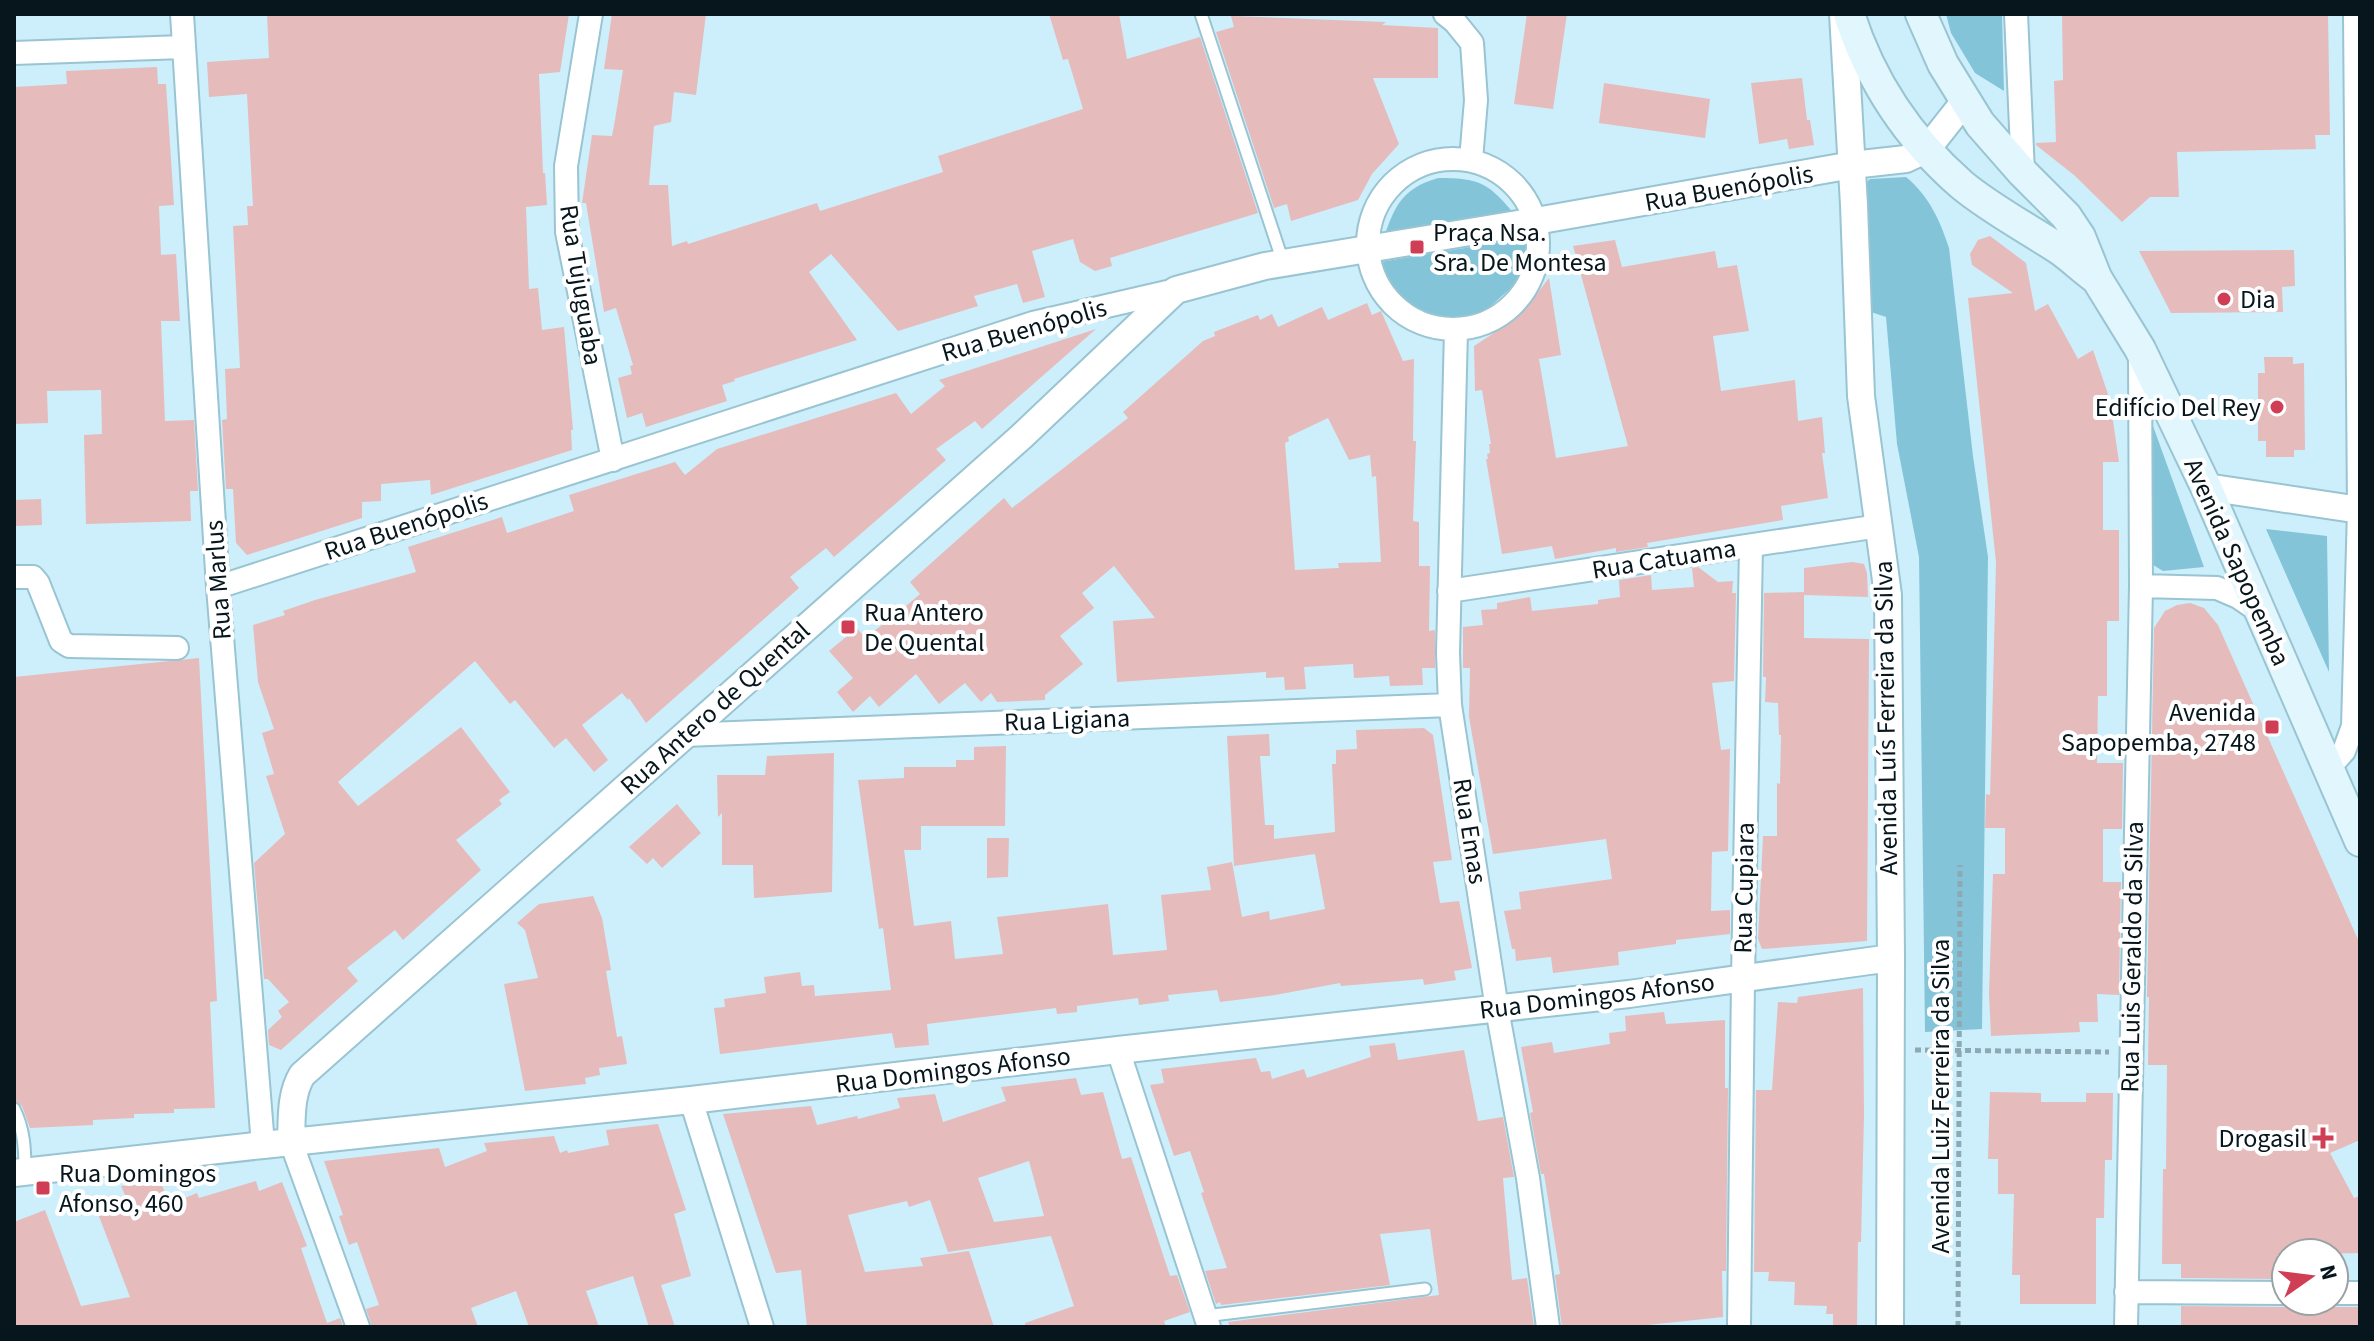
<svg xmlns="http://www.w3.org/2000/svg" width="2374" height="1341" viewBox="0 0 2374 1341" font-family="'Source Sans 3',sans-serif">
  <rect width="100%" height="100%" fill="#cceffb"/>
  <path fill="#84c4d9" d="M1946 14H2002L2004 91 1975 73 1951 33Z
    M1906 177C1929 196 1940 220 1949 248L1973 456 1988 557 1982 1029 1925 1032 1919 557 1897 444 1886 317 1868 311 1861 187 1870 179Z
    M1438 178C1485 178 1489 185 1519 219L1382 243C1394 208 1400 189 1438 178Z
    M1525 238V265L1512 287 1484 312 1452 320 1418 312 1393 291 1380 262Z
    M2153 426 2204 567 2163 571 2150 563Z
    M2266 529 2327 536 2329 672Z"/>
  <path fill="#e6bbbc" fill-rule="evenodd" d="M267 14H569L560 72 539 74 543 173H545L547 205 526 207 529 289 538 288 542 330 564 327 573 430H571L572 450 431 495 430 480 381 484V501L362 502V518L247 555 236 543 233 489H226L222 420 227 419 225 369 240 368 233 226 248 225 247 206H253L247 94 209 97 207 62 269 58Z
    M612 14H706L696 95 674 92 671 122 654 126 649 185H668L672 246 687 241 688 244 817 203 820 211 943 172 938 156 1083 109 1068 59 1063 60 1049 14H1119L1127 59 1200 37 1258 213 1110 258 1112 266 1095 271 1080 262 1073 239 1032 251 1045 297 1023 303 1017 284 974 296 978 306 898 331 831 254 809 272 857 340 734 379 735 381 722 385 727 401 646 427 642 413 627 418 618 378 632 374 630 366 633 365 616 308 604 312 586 203H582L592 135 612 136 615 120 623 70 604 69Z
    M1527 14H1567L1553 109 1514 104Z
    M2062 14H2328L2330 135H2315L2316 149 2177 152 2179 197H2150L2122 222 2074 175 2036 145V143L2056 142 2054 81 2063 80Z
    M1231 16 1386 22 1382 25 1438 28V78H1373L1399 144 1372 174 1358 200 1291 221 1287 204 1274 208 1216 32 1234 27Z
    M157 67 158 84H166L174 205 159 206 161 255 176 254 180 321H161L165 421 194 420 198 491H190L191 521 86 524 84 435 102 434 101 390 47 391 48 423 14 424V87L67 84 66 71Z
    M1802 78 1807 120H1810L1814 145 1789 149 1787 139 1759 144 1751 83Z
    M1604 83 1710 99 1705 138 1599 123Z
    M1990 236 2026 263 2035 311 2048 304 2078 359 2093 350 2110 400 2119 462H2103V530H2119V621H2107V696H2098L2097 763H2123L2122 829H2103V882H2121L2119 995 2097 994 2098 1022H2079L2080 1032 1991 1036 1989 994 1993 874H2005V828H1985L1986 794 1990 795 1992 728 1996 562 1968 298 2013 293 1972 265 1970 254 1978 240Z
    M1615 240 1622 267 1715 251 1718 268 1737 265 1749 331 1713 336 1721 391 1795 380 1798 421 1822 417 1825 453H1822L1828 498 1781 506 1783 520 1647 543 1648 547 1616 552V548L1555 559 1552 546 1502 554 1486 459H1488L1487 454 1490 453 1489 444H1491L1482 390 1475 391 1474 346 1491 335 1532 300 1549 278 1561 355 1539 359 1556 458 1628 446 1573 246Z
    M2294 250 2295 286 2282 287 2283 312 2171 313 2139 251Z
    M1367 303 1372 315 1381 311 1403 361 1414 359 1413 441H1416L1413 521 1419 522V566H1430L1429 631 1435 630V668H1422L1423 685 1390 686 1389 676 1354 678 1353 664 1304 667 1306 689 1285 690 1284 677 1266 678V672L1117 682 1113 621 1155 618 1114 566 1082 593 1094 608 1060 636 1083 664 1045 695V700L997 702 991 693 981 702 965 683 939 704 916 674 879 707 870 696 853 712 837 692 853 678 829 651 857 628 865 638 899 612 920 594 910 582 1004 498 1012 508 1128 418 1123 412 1203 341 1215 336 1214 332 1258 315 1260 320 1272 314 1278 327 1322 307 1328 320ZM1328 418 1349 460 1370 455 1372 477 1376 476 1381 562 1338 563 1339 568 1295 570 1285 443 1289 441 1288 437Z
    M1096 329 982 429 975 421 936 449 946 460 834 557 826 548 790 577 799 588 646 723 629 698 628 700 622 693 582 725 608 760 594 772 566 738 554 748 515 700 510 704 475 661 338 782 358 806 461 727 510 792 499 800 502 804 456 840 481 870 403 940 395 930 347 968 358 981 281 1050 269 1045 268 1030 282 1017 278 1011 289 1002 268 979H264L254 863 285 834 266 776 274 774 262 733 274 729 258 682 253 625 285 615 283 611 315 600 416 572 408 547 502 517 507 533 574 511 569 495 675 462 685 475 717 449 896 393 911 414 945 386 939 380Z
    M2264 357H2293V364L2304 363 2305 450H2294V457H2266V441H2258V373H2265Z
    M41 499 42 525 14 526V500Z
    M1852 562 1864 564 1867 573 1868 597 1804 595V638L1869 639 1867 941 1762 949 1758 939 1763 836H1777V783L1780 784 1781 735H1779L1778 703 1765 702 1766 677H1763L1764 593 1804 592V568Z
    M1698 567 1718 582 1733 581 1732 593H1736L1734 681 1712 683 1721 750 1730 749 1728 851 1712 852 1711 911 1730 910V934L1676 940V944L1618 952 1619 965 1553 973 1551 957 1516 961 1515 949H1512L1504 911 1521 909 1519 892 1612 879 1606 839 1493 854 1469 717 1470 668H1463V627L1483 625 1481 610 1497 609V603L1530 597 1532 611 1598 604V600L1620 597 1619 580 1651 575 1652 590 1694 587 1692 568Z
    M2190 603 2204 608 2218 625 2360 944V1140L2330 1153 2354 1198 2360 1196V1253L2277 1255V1279L2181 1278V1264H2162L2163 1169H2166L2167 1065H2148L2149 997H2147L2154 628 2165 611 2177 605Z
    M199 658 217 1001 210 1002 215 1108 174 1109V1113L134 1114V1118L93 1120V1125L30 1128 22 1106 14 1101V677Z
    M1424 728 1433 735 1452 860 1433 862 1440 903 1459 901 1472 968 1454 971 1456 980 1424 985 1423 979 1341 986 1340 983 1275 995 1220 1002 1217 990 1168 995 1169 1001 1139 1005 1138 998 1077 1006V1012L1057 1014 1056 1008 927 1024 929 1045 895 1048 892 1033 720 1054 714 1008 725 1007 724 999 766 993 764 977 800 972 802 986 814 985 815 996 891 990 883 928 879 929 858 780 904 778V767H956V760H974V747L1006 746 1005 826H921V850H904L914 926 951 921 955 959 1003 954 997 917 1108 904 1113 955 1167 950 1161 895 1211 890 1207 867 1232 862 1242 917 1269 911 1270 920 1325 909 1315 854 1234 866 1227 736 1269 734 1270 756H1260L1265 825H1274V839L1335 832 1332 764H1336V750L1357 749 1356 730Z
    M834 753 832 892 754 898 753 865H722V813L718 817 717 775H765L767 756Z
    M677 804 701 833 662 868 653 858 647 864 629 847Z
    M987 838H1009L1008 877 987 878Z
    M593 896 602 918 611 970 606 971 617 1037 622 1036 627 1064 599 1068 600 1075 585 1078 586 1084 525 1091 504 984 538 978 525 930 517 923 539 904Z
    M1863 988 1864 1115 1861 1242H1858L1857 1327H1833V1314H1826L1827 1306 1794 1305 1795 1282 1768 1281 1769 1272H1754L1756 1090H1772L1778 1002 1797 1003 1798 997Z
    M1664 1012 1666 1024 1725 1020V1088H1728L1726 1271H1722L1723 1317 1629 1327H1562L1555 1275 1560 1274 1544 1174H1541L1530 1113 1533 1112 1521 1047 1552 1042 1554 1053 1610 1044 1609 1033 1626 1031 1625 1016Z
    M1395 1043 1398 1060 1464 1050 1478 1121 1503 1117 1514 1177 1503 1178 1512 1280 1527 1278 1534 1327H1230L1228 1322 1439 1295 1430 1229 1380 1234 1390 1285 1221 1305 1220 1302 1216 1304 1205 1271 1227 1268 1201 1193 1204 1192 1190 1151 1174 1156 1150 1085 1164 1083 1161 1069 1256 1058 1261 1072 1270 1071 1272 1079 1304 1069 1307 1078 1371 1057 1369 1046Z
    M1076 1078 1081 1095 1103 1092 1122 1159 1131 1157 1170 1276 1177 1275 1190 1312 1164 1321 1166 1327H1025V1323L1074 1306 1051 1236 948 1252 930 1200 909 1207 907 1201 848 1215 865 1272 923 1266 920 1258 969 1251 994 1327H807L801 1270 776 1273 723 1114 811 1106 817 1125 857 1116 858 1119 900 1108 897 1098 935 1094 943 1122 1006 1101 1001 1087ZM1029 1161 1044 1216 994 1222 978 1178Z
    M1990 1092 2041 1093V1102H2086V1093H2113L2112 1160H2105L2104 1218H2096V1304H2020V1275H2012L2014 1194H1998V1159H1988Z
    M658 1124 686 1210 674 1214 691 1276 661 1285 675 1327H649L633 1276 586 1291 599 1327H529L516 1291 471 1308 478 1327H372L366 1309 379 1305 357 1242 349 1245 339 1216 343 1215 324 1161 439 1148 445 1167 487 1151 484 1143 554 1136 560 1153 567 1150 568 1153 609 1145 606 1130Z
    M160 1181 170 1204 197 1193 199 1198 256 1181 259 1191 282 1182 307 1246 301 1248 327 1323 340 1318 343 1327H14V1222L45 1210 81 1306 130 1297 95 1206 125 1195 121 1186Z
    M2296 1302 2325 1303 2334 1307H2360V1327H2181V1306L2286 1307Z"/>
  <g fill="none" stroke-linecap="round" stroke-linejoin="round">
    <g stroke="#99c4d2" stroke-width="15">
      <path id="service" d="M1201 14 1283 262
        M14 1109C24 1129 25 1149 25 1171
        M1205 1316 1425 1289"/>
    </g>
    <g stroke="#99c4d2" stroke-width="26">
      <path id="minor" d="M182 14 218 587 263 1145
        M591 14 566 166 567 232 613 460
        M1445 14 1455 22 1472 43 1476 100 1471 160
        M2016 14 2023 173
        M14 53 183 47
        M1368 244a85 85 0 1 1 170 0a85 85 0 1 1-170 0Z
        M1456 330 1448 653 1450 705 1497 1009 1528 1178 1548 1327
        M14 577H33L38 583 61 641 69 646 177 648
        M2141 586 2217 588 2238 597 2260 612
        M218 587 1033 323 1176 290
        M1449 591 1879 526
        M684 735 1450 705
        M2328 769 2344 751 2353 726 2359 510 2355 14
        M1118 1050 1209 1327
        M691 1100 762 1327
        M291 1142 358 1327
        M2126 1292 2286 1293
        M2334 1293H2360
        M1739 1327 1743 979 1751 546
        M2126 1327 2141 586 2140 354"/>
    </g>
    <g stroke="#99c4d2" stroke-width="30">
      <path id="tertiary" d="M1843 14 1854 205 1861 396 1888 595 1891 958 1890 1327
        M2206 487 2360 510
        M291 1142C292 1119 290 1095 302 1075L1021 437 1176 290 1265 266 1536 221 1852 165 1906 159 1927 149 1965 101
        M14 1173 263 1145 691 1100 1118 1050 1629 994 1891 958"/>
    </g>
    <g stroke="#99c4d2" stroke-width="34">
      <path id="secondary" d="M1849 14C1871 83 1908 138 1962 185 1991 209 2027 228 2059 249 2072 258 2084 270 2097 279L2100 284 2140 349 2206 487 2360 841
        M1921 14 1943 64 1980 124 2023 173 2066 216 2080 237 2096 277"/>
    </g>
    <path stroke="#8daab4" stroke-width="5" stroke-dasharray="6 4" stroke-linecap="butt" d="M1915 1050 2109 1052
      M1958 1327 1960 865"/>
    <use href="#service" stroke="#fff" stroke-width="11"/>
    <use href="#minor" stroke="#fff" stroke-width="22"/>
    <use href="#tertiary" stroke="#fff" stroke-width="26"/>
    <use href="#secondary" stroke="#e2f6fd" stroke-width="30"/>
  </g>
  <g fill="#cf3e54" stroke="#fff" stroke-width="3">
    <rect x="1409" y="239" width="16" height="16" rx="4"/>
    <circle cx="2224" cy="299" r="8"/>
    <circle cx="2277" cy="407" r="8"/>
    <rect x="840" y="619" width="16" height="16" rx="4"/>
    <rect x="2264" y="719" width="16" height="16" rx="4"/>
    <path d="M2319 1126h8v8h8v8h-8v8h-8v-8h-8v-8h8z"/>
    <rect x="35" y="1180" width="16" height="16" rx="4"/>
  </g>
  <g text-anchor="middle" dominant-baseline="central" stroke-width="8" stroke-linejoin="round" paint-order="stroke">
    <g font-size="26" fill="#06161c" stroke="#fff">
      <text transform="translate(1729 188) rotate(-10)">Rua Buenópolis</text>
      <text transform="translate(581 285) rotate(81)">Rua Tujuguaba</text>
      <text transform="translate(1024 330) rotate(-16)">Rua Buenópolis</text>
      <text transform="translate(406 526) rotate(-18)">Rua Buenópolis</text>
      <text transform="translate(1664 559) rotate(-9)">Rua Catuama</text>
      <text transform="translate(2237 562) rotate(66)">Avenida Sapopemba</text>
      <text transform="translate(218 580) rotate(-94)">Rua Marlus</text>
      <text transform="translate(715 708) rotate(-42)">Rua Antero de Quental</text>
      <text transform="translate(1886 718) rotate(-91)">Avenida Luís Ferreira da Silva</text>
      <text transform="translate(1067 720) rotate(-2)">Rua Ligiana</text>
      <text transform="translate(1470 831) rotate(81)">Rua Emas</text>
      <text transform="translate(1744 888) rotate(-89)">Rua Cupiara</text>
      <text transform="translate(2132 957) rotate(-89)">Rua Luis Geraldo da Silva</text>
      <text transform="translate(1597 996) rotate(-7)">Rua Domingos Afonso</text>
      <text transform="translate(953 1070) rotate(-7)">Rua Domingos Afonso</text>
      <text transform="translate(1940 1096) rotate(-90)">Avenida Luiz Ferreira da Silva</text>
    </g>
    <g font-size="26" fill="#06161c" stroke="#fff" text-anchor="start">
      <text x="1433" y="232">Praça Nsa.<tspan x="1433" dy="30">Sra. De Montesa</tspan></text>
      <text x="2240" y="299">Dia</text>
      <text x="2261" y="407" text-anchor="end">Edifício Del Rey</text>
      <text x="864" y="612">Rua Antero<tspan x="864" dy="30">De Quental</tspan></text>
      <text x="2256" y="712" text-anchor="end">Avenida<tspan x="2256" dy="30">Sapopemba, 2748</tspan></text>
      <text x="2307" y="1138" text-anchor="end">Drogasil</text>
      <text x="59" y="1173">Rua Domingos<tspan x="59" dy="30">Afonso, 460</tspan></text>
    </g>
  </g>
  <rect width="2374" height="1341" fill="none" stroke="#06161c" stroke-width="32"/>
  <g transform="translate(2310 1277) rotate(76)"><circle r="38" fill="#ffffff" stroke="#9ba2a4" stroke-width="2"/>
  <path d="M0-6L14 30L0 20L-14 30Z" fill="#cf3e54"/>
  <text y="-12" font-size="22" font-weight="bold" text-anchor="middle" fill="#06161c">N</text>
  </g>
</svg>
